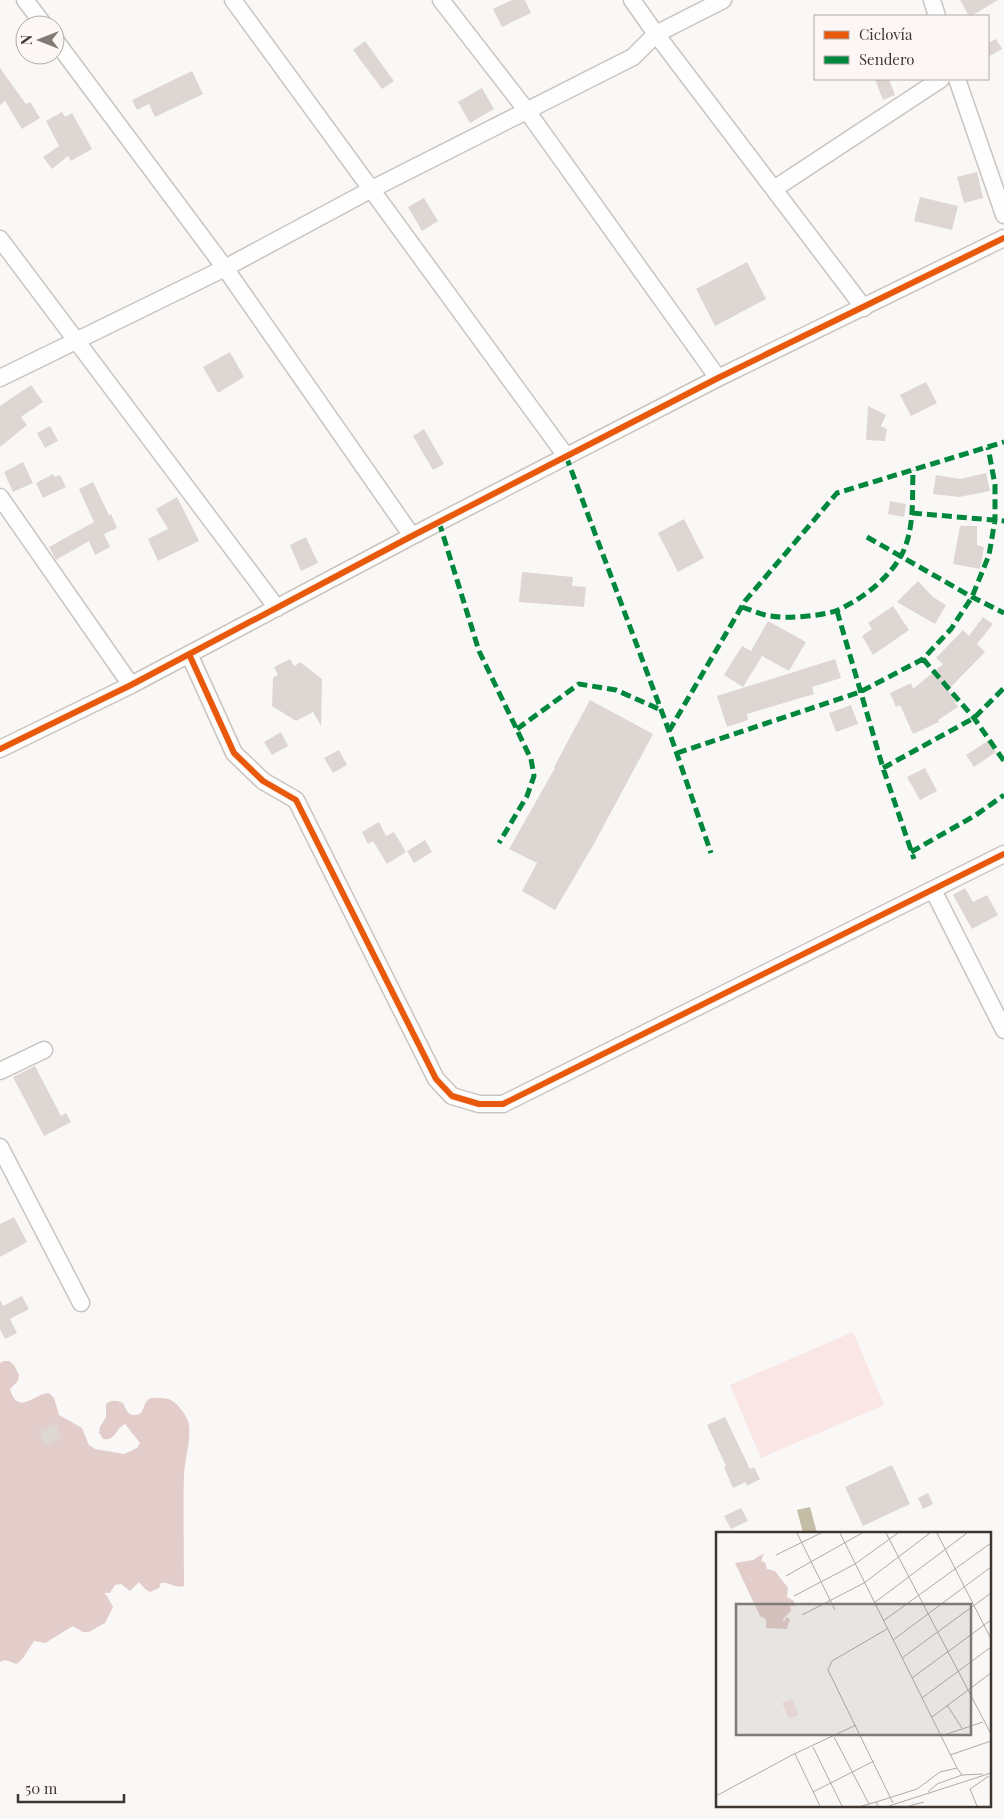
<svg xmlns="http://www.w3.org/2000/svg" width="1004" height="1819" viewBox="0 0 1004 1819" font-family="'Playfair Display',serif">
  <rect width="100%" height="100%" fill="#faf8f6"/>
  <path fill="#f9e6e5" d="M853 1332 884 1405 761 1458 730 1385Z"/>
  <path fill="#e3cdcb" d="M3 1361H9L14 1365 19 1375 18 1381 10 1389C18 1417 35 1393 49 1393L54 1398 59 1415 82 1428 89 1445 95 1449 124 1454 137 1448 140 1443 125 1424C115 1429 116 1441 103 1439L99 1433 100 1427 106 1417V1404C112 1400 116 1400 123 1403 126 1409 127 1415 135 1415 145 1415 142 1404 149 1399 154 1397 163 1398 168 1399 176 1401 188 1416 189 1425 191 1441 185 1458 184 1474 183 1512 184 1549 184 1586 175 1589 169 1581 161 1583L159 1588 150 1592 145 1589 139 1582 130 1591 121 1584 115 1585 110 1593H104L107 1596 113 1607 105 1623 89 1632H83L73 1626 45 1643 34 1641 23 1658 17 1664 5 1660 0 1662V1363Z"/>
  <path fill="#c4bda6" d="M810 1507 817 1533H803L797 1510Z"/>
  <path fill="#ded6d3" d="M512 0H525L531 13 502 27 493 9Z
    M960 0H998L971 16H969Z
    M996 39 1002 49 988 57V43Z
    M365 41 394 81 382 89 353 50Z
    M0 68 26 104 30 102 40 118 22 129 5 101 0 105Z
    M192 71 203 94 155 117 149 104 137 110 132 100Z
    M875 79H889L895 95 883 100Z
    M482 88 494 109 470 123 458 102Z
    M62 112 65 117 72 113 92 149 71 161 68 156 52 169 43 157 59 146 46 121Z
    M977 172 983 198 964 203 957 177Z
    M920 197 958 206 952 230 914 221Z
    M424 198 438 221 422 231 408 207Z
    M747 262 766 299 715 326 696 289Z
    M230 352 244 377 218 393 203 367Z
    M926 382 937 403 911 416 900 395Z
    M31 385 43 402 21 417 27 425 0 447V406Z
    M868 406 886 415 881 426 887 429 885 441 866 440Z
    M50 426 58 441 45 448 37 433Z
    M424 429 444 464 433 470 413 436Z
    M23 462 33 483 13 492 4 472Z
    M986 473 990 491 959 497 933 494 936 475 960 479Z
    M53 474 55 477 60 475 66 487 43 498 36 483Z
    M93 482 109 515 111 514 117 528 104 534 110 547 95 555 89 541 56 560 49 547 94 522 79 489Z
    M177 497 199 541 158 561 148 539 168 529 156 509Z
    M890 501 906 504 904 517 888 514Z
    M684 519 704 558 678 572 658 533Z
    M960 526H977V545L984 547 980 569 953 564Z
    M306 537 318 563 301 571 290 545Z
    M522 572 573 577 572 586 586 587 584 607 519 602Z
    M918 581 933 597 946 605 935 624 897 602Z
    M893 606 909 630 873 655 862 636 872 629 868 623Z
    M983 617 993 624 977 644 985 652 948 690 958 707 938 720 939 722 913 734 900 705 896 707 890 693 911 683 913 689 943 664 936 658 963 630 969 636Z
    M768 621 806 642 789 671 762 656 743 687 724 675 742 646 751 651Z
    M290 659 294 666 300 662 322 679 321 726 313 712 296 721 272 706 273 678 278 675 274 667Z
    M835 659 841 678 812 687 814 694 747 714 748 720 727 727 717 696Z
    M590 700 653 734 595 842 555 910 522 891 537 863 509 849 555 768 554 767Z
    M851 705 858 724 836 732 829 713Z
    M281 732 288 746 272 755 264 742Z
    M988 741 996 752 974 767 966 755Z
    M339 750 347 765 333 773 324 758Z
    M925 768 937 791 920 800 907 777Z
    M379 822 386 836 394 832 406 852 387 864 373 841 368 844 362 832Z
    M425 840 432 852 414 863 407 851Z
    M965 888 973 902 987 895 998 915 972 929 953 895Z
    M35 1066 61 1116 66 1113 71 1122 44 1136 13 1077Z
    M14 1217 27 1242 0 1257V1224Z
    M22 1296 29 1309 10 1319 17 1333 5 1339 0 1329V1300L3 1306Z
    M725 1417 750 1469 754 1467 760 1479 747 1486 746 1482 733 1488 724 1467 726 1466 707 1425Z
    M56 1423 62 1438 45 1446 39 1431Z
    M892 1465 910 1504 863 1526 845 1487Z
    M928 1493 933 1504 923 1509 918 1498Z
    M741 1508 748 1521 731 1529 724 1516Z"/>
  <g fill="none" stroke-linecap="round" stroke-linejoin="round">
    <g stroke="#c9c4c0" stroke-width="19">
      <path id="street" d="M25 0 44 25
        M233 0 566 456
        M441 0 527 111 718 378
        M632 0 656 34 864 308
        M932 0 937 16
        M55 40 225 268 412 536
        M957 79 1004 215
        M774 189 941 79
        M0 239 277 608
        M0 378 225 268 372 189 633 57 656 34 723 0
        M0 497 131 685
        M189 654 234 753 263 781 296 800 436 1079 452 1096 479 1104H503L1004 854
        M0 749 131 685 412 536 718 378 1004 238
        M933 890 1004 1030
        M0 1071 44 1050
        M0 1147 81 1303"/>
    </g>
    <use href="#street" stroke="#fefefe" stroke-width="16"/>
    <path stroke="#00873e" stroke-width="5" stroke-dasharray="10 5" stroke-linecap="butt" d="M566 456 669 731 711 853
      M912 513 1004 521
      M439 522 479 651 531 759 534 776 527 796 499 843
      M867 537 972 597 1004 613
      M742 607C751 610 761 615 771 616 786 619 824 616 838 610 862 599 888 579 901 556 915 530 912 498 913 470
      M837 611 883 768 914 859
      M923 659 974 718 1004 761
      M517 729 579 684 616 690 661 710
      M669 731 745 601 837 493 1004 442
      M677 753 860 692 923 659 951 629 972 597 989 555 995 520V485L988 447
      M883 768 974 718 1004 688
      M911 852 976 815 1004 795"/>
    <g stroke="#fcf7f4" stroke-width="9">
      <path id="cycleway" d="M189 654 234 753 263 781 296 800 436 1079 452 1096 479 1104H503L1004 854
        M0 749 131 685 412 536 718 378 1004 238"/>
    </g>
    <use href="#cycleway" stroke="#e8590c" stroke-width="6"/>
  </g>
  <g transform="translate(716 1532)">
    <rect width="275" height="275" fill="#faf8f6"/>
    <path d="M76 167 83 183 73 187 66 171Z" fill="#f9e6e5"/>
    <path d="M48 21 45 29 49 30 51 37 59 39 72 56 71 65 78 69 79 74H74L75 79 67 87 68 90 70 85 74 87 71 97 50 96V87L44 84 19 31 37 28Z" fill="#e3cdcb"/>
    <path fill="none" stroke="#afaaa7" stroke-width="1" d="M81 1 119 78M124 1 241 236 246 243 267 242M170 1 275 202M221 1 275 107M60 23 105 1M70 44 146 1M78 64 139 32 182 1M158 71 251 1M86 83 148 51 214 1M167 89 275 11M171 97 116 129 112 138 177 271M177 108 275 35M186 126 275 61M196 146 275 88M206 166 275 115M231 173 246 196M216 185 275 141M225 204 267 190M118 205 153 272M97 215 126 274M79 222 104 274M234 223 275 209M97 260 158 229M212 260 221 252 246 243M0 264 76 223 140 193M160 270 201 257 224 240 241 236M146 274 160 270 162 274M173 274 275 241M193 274 208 270M261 274 254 257 273 244"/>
    <path fill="#807a75" fill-opacity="0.15" stroke="#807a75" stroke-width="2.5" d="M20 72H255V203H20Z"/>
    <rect width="275" height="275" fill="none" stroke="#3e3630" stroke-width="2.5"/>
  </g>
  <rect x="814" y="15" width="175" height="65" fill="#fcf7f4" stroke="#b0aaa6"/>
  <rect x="824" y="31" width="25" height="8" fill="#e8590c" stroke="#b0aaa6"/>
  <text x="859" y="40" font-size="15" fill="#3e3630">Ciclovía</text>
  <rect x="824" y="56" width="25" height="8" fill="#00873e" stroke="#b0aaa6"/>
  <text x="859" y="65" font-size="15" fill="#3e3630">Sendero</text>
  <g transform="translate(40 40) rotate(270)"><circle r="24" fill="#fcf7f4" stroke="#b0aaa6"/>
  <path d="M0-4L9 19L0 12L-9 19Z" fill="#807a75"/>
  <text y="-8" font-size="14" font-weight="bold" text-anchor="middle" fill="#3e3630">N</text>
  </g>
  <path d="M18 1794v8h106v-8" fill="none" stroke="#3e3630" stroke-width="2.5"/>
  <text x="25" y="1794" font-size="15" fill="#3e3630" stroke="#fcf7f4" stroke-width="4" paint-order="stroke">50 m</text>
</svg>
